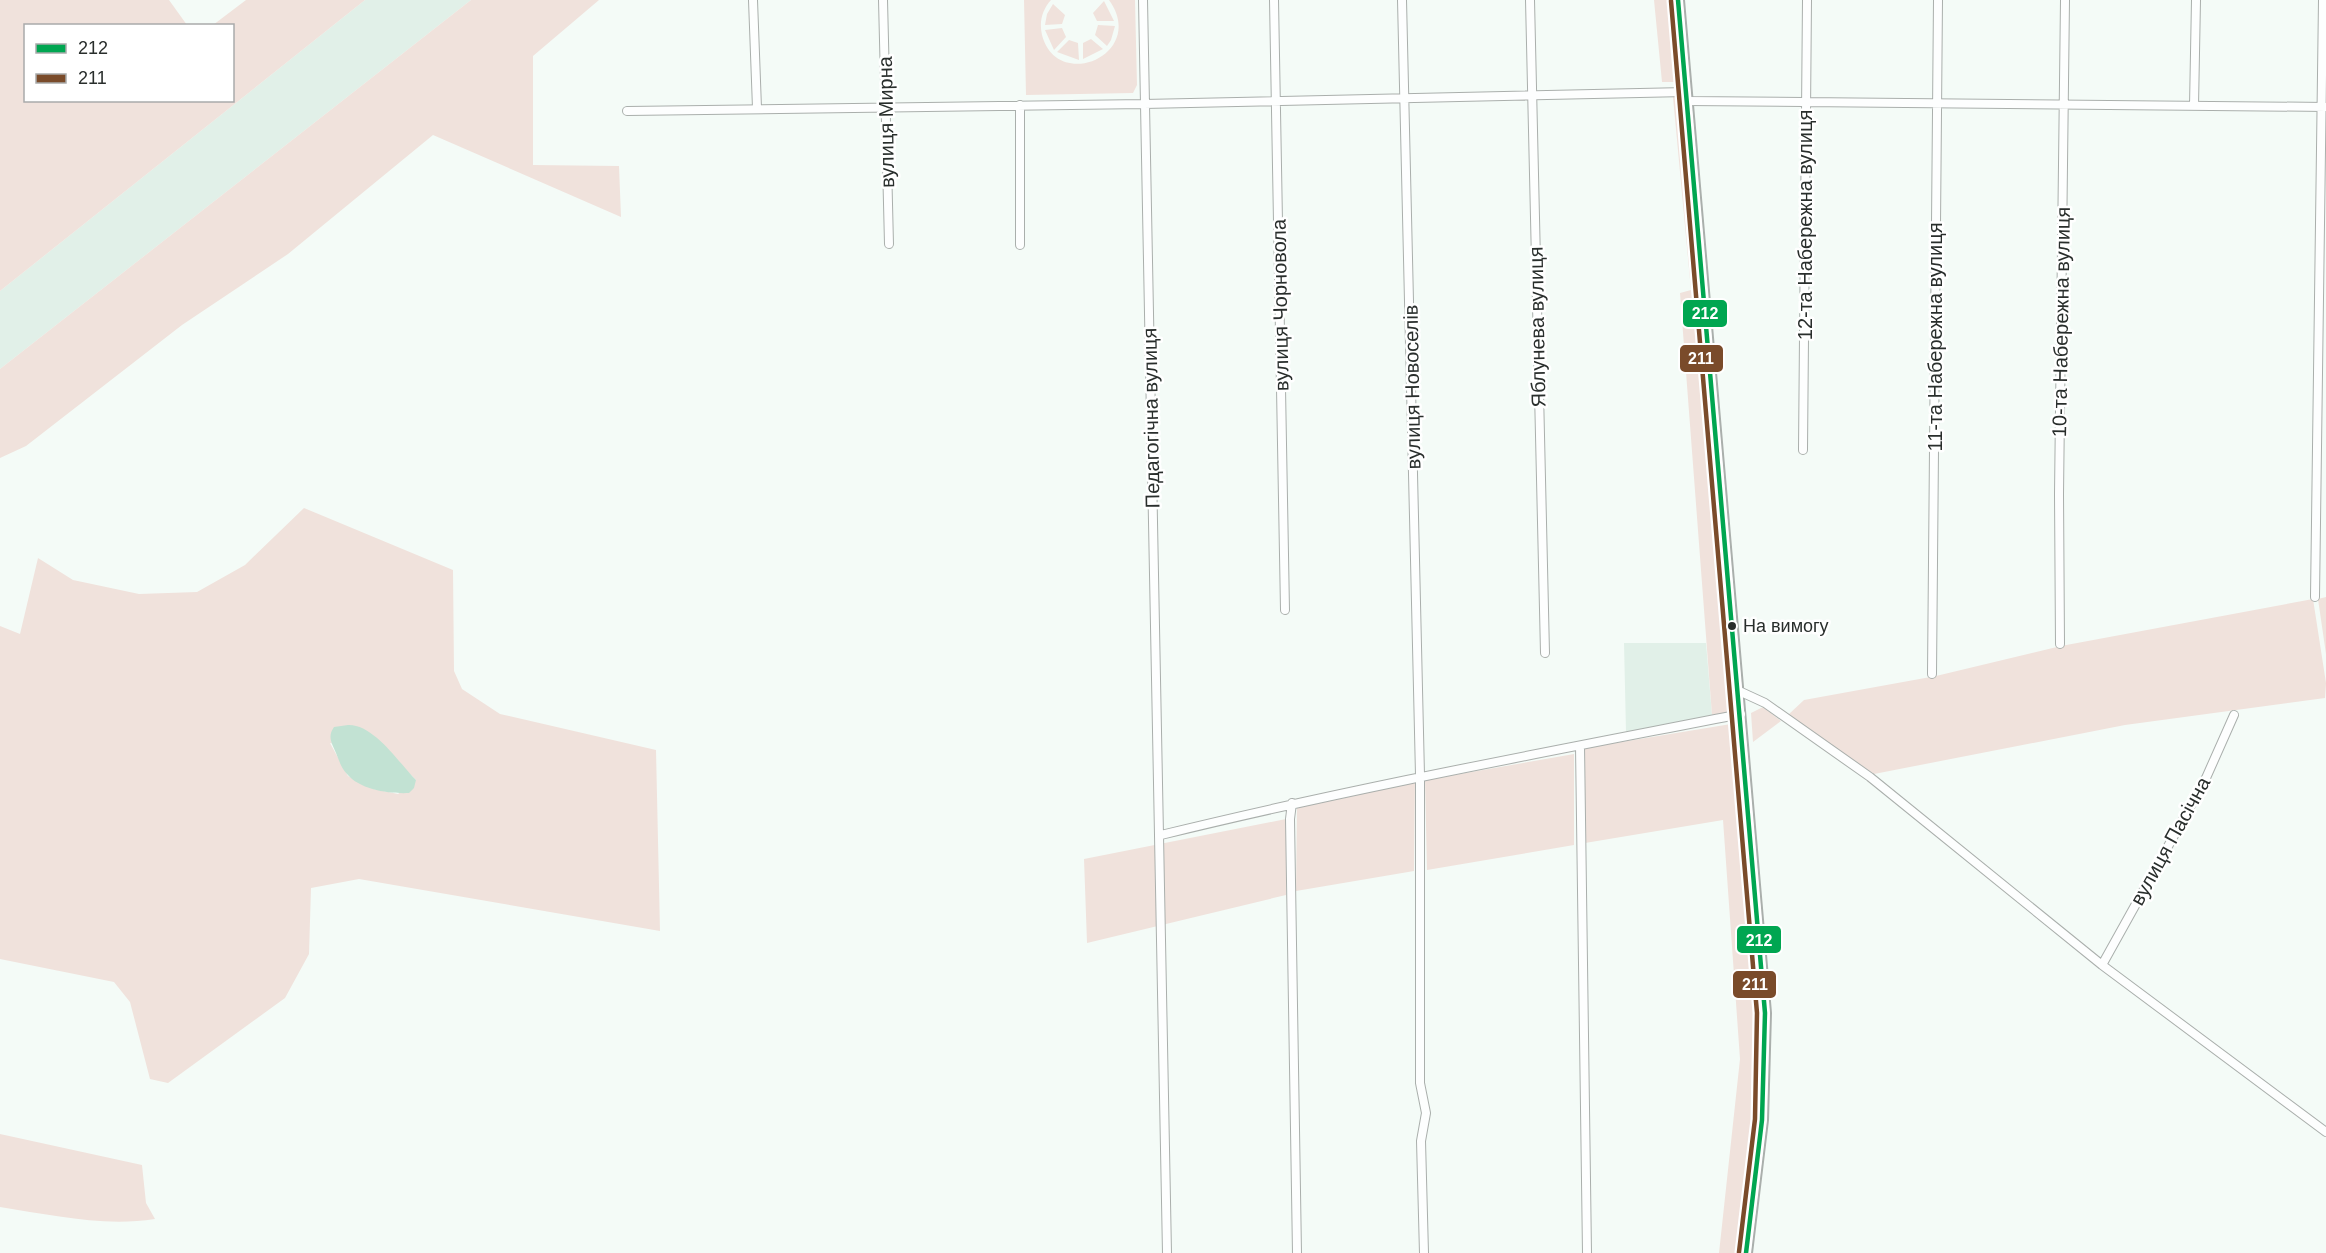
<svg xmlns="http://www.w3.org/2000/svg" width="2326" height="1253" viewBox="0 0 2326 1253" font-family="Arial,sans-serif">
  <rect width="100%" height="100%" fill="#f4fbf7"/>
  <path fill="#e1f0e8" d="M365 0H471L0 369V291Z
    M1624 643H1706L1712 715 1626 732Z"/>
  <path fill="#f0e2dc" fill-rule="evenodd" d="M0 0H169L187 25 26 26V100H232V26L213 25 246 0H365L0 291Z
    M471 0H599L533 56V165L619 166 621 217 433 135 288 254 182 325 26 446 0 458V369Z
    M1024 0H1051C1042 10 1039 22 1042 35 1057 93 1148 54 1109 0H1135L1137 85 1133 93 1026 95Z
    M1654 0H1671L1678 82H1662Z
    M1104 1 1114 21H1097L1093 13Z
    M1053 4 1065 15 1062 24 1045 25 1047 14Z
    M1098 25 1115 26 1111 40 1107 46 1095 35Z
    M1062 28 1066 37 1054 50 1045 30Z
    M1091 39 1103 49 1083 59V43Z
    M1069 40 1078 43 1079 60 1057 52Z
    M1673 97H1679L1727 635 1722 636 1723 648H1728L1734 711 1712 715 1680 293 1691 290Z
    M304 508 453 570 454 671 462 689 500 714 656 750 660 931 359 879 311 888 309 954 285 998 168 1083 150 1079 130 1002 114 982 0 959V626L20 634 38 558 73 580 139 594 197 592 245 565ZM330 743 392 756 416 780 398 794 374 789 348 776Z
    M2326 597V654L2318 599Z
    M2313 599 2326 683 2325 698 2125 725 1874 774 1788 715 1804 700 1936 676 2061 646Z
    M1763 707 1781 721 1753 742 1751 713Z
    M1731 724 1748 906 1758 1060 1737 1253H1719L1740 1059 1723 820 1585 843V748Z
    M1574 754V845L1427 870 1425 780Z
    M1415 782 1414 871 1296 891 1297 805Z
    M1286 819V895L1087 943 1084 859Z
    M0 1134 142 1165 146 1203 155 1219C103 1227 52 1215 0 1207Z"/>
  <path fill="#c2e2d3" d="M348 725C374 724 399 763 416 780L414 788 409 793C390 794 360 790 347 774 341 768 339 760 336 753 332 743 327 737 334 727Z"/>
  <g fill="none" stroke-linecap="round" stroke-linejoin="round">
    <g stroke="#aaafac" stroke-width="10">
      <path id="street" d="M753 0 757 108
        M883 0 889 244
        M1143 0 1167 1253
        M1274 0 1285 610
        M1402 0 1420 775V1083L1426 1113 1421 1141 1424 1253
        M1530 0 1545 653
        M1687 101 2326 107
        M1020 105V245
        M2194 106 2196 0
        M627 111 1144 104 1686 92
        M1803 450 1807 0
        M2315 597 2323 0
        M2060 644 2059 494 2065 0
        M1932 674 1938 0
        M1739 691 1765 703 1870 777 2102 965 2326 1132
        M1580 746 1587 1253
        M1292 803 1290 819 1297 1253
        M1161 835C1353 788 1547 752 1741 714
        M2102 965 2206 778 2234 715"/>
    </g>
    <g stroke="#aaafac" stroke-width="14">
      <path id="secondary" d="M1678 0 1765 1013 1762 1120 1746 1253"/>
    </g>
    <use href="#street" stroke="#fdfefe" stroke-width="8"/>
    <use href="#secondary" stroke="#fdfefe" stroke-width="10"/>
    <g stroke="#fff" stroke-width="9">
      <path id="bus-1" d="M1678 0 1765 1013 1762 1120 1746 1253"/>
    </g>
    <g stroke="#fff" stroke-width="9">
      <path id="bus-2" d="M1671 1 1757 1013 1755 1119 1739 1252"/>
    </g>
    <use href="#bus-1" stroke="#00a651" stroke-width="4.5"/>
    <use href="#bus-2" stroke="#7a4b2a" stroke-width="4.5"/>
  </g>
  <circle fill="#292e2c" stroke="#fff" stroke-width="2" cx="1732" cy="626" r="5"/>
  <g text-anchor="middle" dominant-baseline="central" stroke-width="5" stroke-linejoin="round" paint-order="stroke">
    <g font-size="18" fill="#292e2c" stroke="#fff" text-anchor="start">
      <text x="1743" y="626">На вимогу</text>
    </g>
    <g font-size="20" fill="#292e2c" stroke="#fff">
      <text transform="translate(886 122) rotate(-91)">вулиця Мирна</text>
      <text transform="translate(1805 225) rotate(-90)">12-та Набережна вулиця</text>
      <text transform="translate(1280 305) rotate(-91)">вулиця Чорновола</text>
      <text transform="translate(2061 322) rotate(-89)">10-та Набережна вулиця</text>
      <text transform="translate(1537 327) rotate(-91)">Яблунева вулиця</text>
      <text transform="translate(1935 337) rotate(-90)">11-та Набережна вулиця</text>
      <text transform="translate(1412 387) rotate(-91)">вулиця Новоселів</text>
      <text transform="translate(1151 418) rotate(-91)">Педагогічна вулиця</text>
      <text transform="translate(2170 841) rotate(-61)">вулиця Пасічна</text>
    </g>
  </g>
  <g stroke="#fff" stroke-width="2">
    <rect x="1682" y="299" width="46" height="29" rx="6" fill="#00a651"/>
    <rect x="1679" y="344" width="45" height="29" rx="6" fill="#7a4b2a"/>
    <rect x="1736" y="925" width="46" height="29" rx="6" fill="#00a651"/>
    <rect x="1732" y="970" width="45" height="29" rx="6" fill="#7a4b2a"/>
  </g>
  <g font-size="16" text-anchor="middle" font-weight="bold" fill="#fff">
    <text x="1705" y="319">212</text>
    <text x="1701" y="364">211</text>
    <text x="1759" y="946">212</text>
    <text x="1755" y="990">211</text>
  </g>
  <rect x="24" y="24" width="210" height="78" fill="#ffffff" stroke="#a9abab" stroke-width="1.5"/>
  <rect x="36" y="44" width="30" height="9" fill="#00a651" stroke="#a9abab" stroke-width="1.5"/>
  <text x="78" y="54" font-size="18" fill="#292e2c">212</text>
  <rect x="36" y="74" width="30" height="9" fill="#7a4b2a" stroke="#a9abab" stroke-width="1.5"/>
  <text x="78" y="84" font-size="18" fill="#292e2c">211</text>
</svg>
